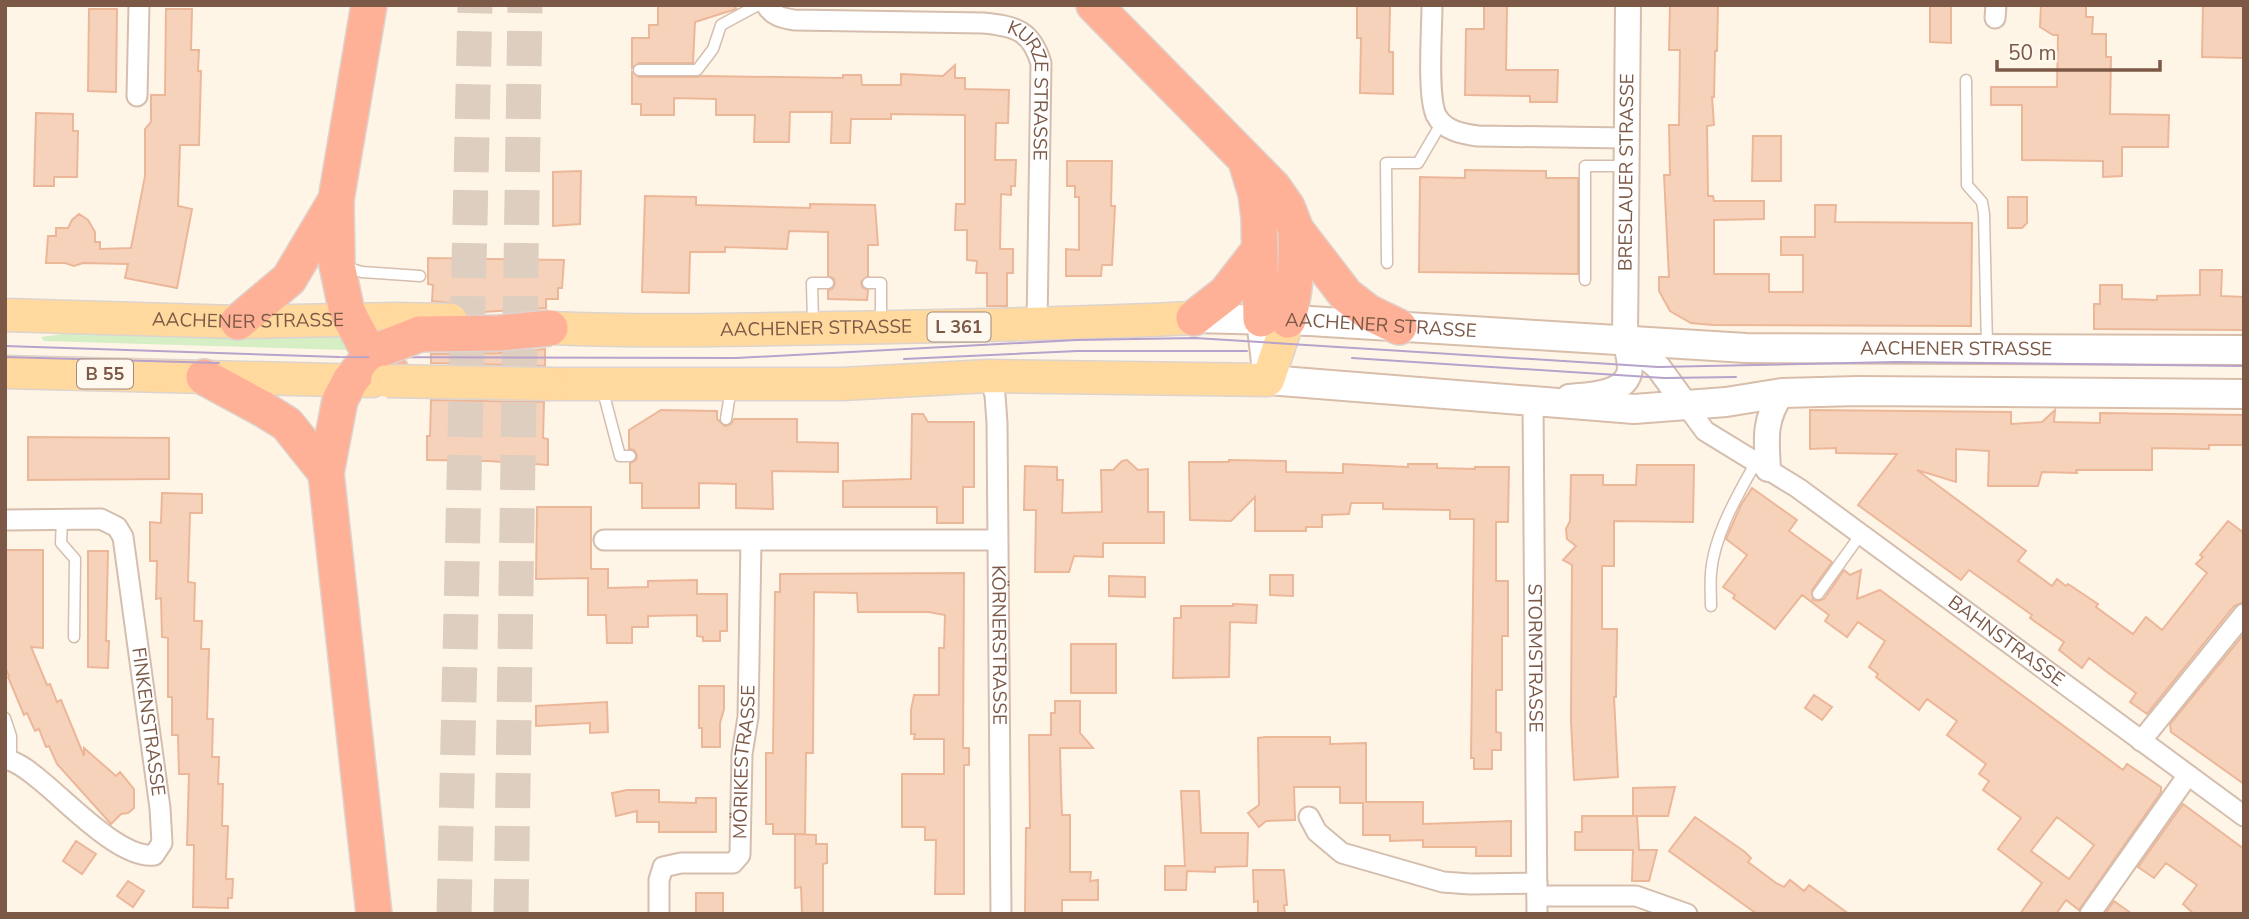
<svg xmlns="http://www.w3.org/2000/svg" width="2249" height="919" viewBox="0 0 2249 919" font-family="'Nunito Sans',sans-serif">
  <rect width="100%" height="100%" fill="#fff5e7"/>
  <path fill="#d5eec3" d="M85 331H339L349 350 44 341 41 337Z"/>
  <path fill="#f7d2bb" stroke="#ecb799" stroke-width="2" fill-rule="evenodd" d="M658 5H735L736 9 695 22 693 63H639L632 68V38H649V25H658Z
    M1507 5 1506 70H1558L1557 102H1530V96L1465 95 1466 29H1484V6Z
    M1670 5H1718L1717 51H1715L1714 97H1712L1714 125 1707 126 1708 196H1713L1714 201H1764V219L1714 220V274H1769V292H1803V255H1781V237H1815V205H1836L1835 222 1972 223 1971 326 1713 325 1691 323 1670 311 1659 291V277H1669L1664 175H1670L1669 125H1679L1680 50H1669Z
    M1930 5H1951V43L1930 42Z
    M2041 5H2086V17H2093L2092 34H2106V57H2111L2110 114 2169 115 2168 147H2122V176L2103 177V161L2022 160V105H1991V87H2057L2058 35H2053L2040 27Z
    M2203 5H2244V58L2202 57Z
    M1357 6H1390L1389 52H1393V94L1360 93 1361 38H1357Z
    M89 9H117L116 92 88 91Z
    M166 9H192L191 50H199L198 71H201L199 145H180L178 206 192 209 177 288 125 278 128 264 83 263 74 266 65 263H46L48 236H56V228H68L72 220 79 214 88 220 95 232V242H100V249L131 248 145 176V129L151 122V95H165Z
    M955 65V78H965V89L1009 90 1008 123H996L995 160H1016L1015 186H1011V195L1001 194 1000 249H1013V273H1007V306H987V273H976L977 261 967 260V230H955L956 204H965V115L891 114V119H851L850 143H831L832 112H790L789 142H754L755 115H716V99L674 98V115H641V104H632V72L639 77H697L702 76 843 78V75H861L862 85H901V74L943 76Z
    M36 113 73 114V131H78L77 177H54V186H34Z
    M1753 136H1781V181H1752Z
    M1067 161H1112L1111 206H1115L1112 265H1102L1101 276H1066V249L1079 250V197H1075V186H1067Z
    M1465 170 1546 171V178H1578V274L1419 272 1420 177 1465 178Z
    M581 171 580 224 553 226V172Z
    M645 196 696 197V205L810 208V204L875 205 878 245H868V276L861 282 862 287 868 290 867 300 828 299V290L832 289 835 284 834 279 828 276V232L789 231 787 249 725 247V252H690L689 293 642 292Z
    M2008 197H2027V223L2022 228H2008Z
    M428 258 564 260 562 288H558V299H546V308L468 313 460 304 432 301 433 285 428 284Z
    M2200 270H2222L2221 296 2244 297V330L2094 329V304H2100V285H2122V299L2157 300V296L2200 295Z
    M545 349V366L431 363V354L499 353Z
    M431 400 544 402 543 438 548 439V465L489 461 427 460V436H430Z
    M661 410 717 411V419L725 426 731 424 734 419H797V442L838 443V472L772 471 773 509 736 508V484L699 483V508H642V483H630V463L636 460 637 455 634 450 629 449V430Z
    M1810 410 2011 412V424L2042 422 2055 410 2054 422 2100 423V413L2244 415V445H2209V449L2152 448V470H2076L2077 473 2042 472 2038 486H1988L1989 451 1956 449V482L1917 470 2026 551 2018 561 2052 586 2057 579 2066 586 2068 584 2098 604 2096 607 2133 634 2146 617 2162 630 2207 573 2196 564 2203 557 2200 555 2228 521 2244 533V602L2234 606 2147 714 2130 702 2136 693 2107 672 2089 658 2082 668 2059 650 2064 642 2030 618 2032 615 1969 570 1961 580 1858 505 1897 454 1836 453V448L1810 449Z
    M912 414H923L928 422H974V487H963V523H937V507H843V481L911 479Z
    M28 437 169 438V479L28 480Z
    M1127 460 1138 470 1148 469V512H1164V543H1103V557L1074 556 1069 572H1035L1036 510H1024L1025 466 1057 467V480H1063L1062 513 1102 512 1101 470H1113L1122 461Z
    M1229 460 1286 461V472L1343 473V464L1408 467V464H1437V468L1475 469V467H1509L1508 522H1496V581H1508V636H1502V690H1496V732L1501 733V750H1492V769H1474V758H1471L1474 519H1450V510L1383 509V503H1351L1349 514 1322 515V527H1306V531H1255V497L1231 521 1190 520 1189 462H1229Z
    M1637 465H1694L1693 522 1614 521V566H1602V629H1617L1616 697H1614L1618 777 1574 780 1571 721 1572 565 1563 560 1576 546 1567 539 1566 529 1570 521 1571 475H1603V485H1636Z
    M1752 488 1797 520 1789 531 1832 562 1812 590 1813 600 1818 601 1824 599 1844 570 1850 575 1861 570 1857 599 1880 590 2123 770 2127 764 2161 787V792L2079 910 2066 900 2056 914H2020L2042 883 1998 849 2021 818 1983 790 1989 781 1979 774 1986 764 1947 735 1957 721 1927 699 1919 710 1876 677 1878 674 1869 667 1885 641 1858 622 1847 637 1825 621 1829 615 1802 595 1775 629 1733 598 1735 595 1723 587 1747 555 1726 539 1741 505ZM2057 817 2094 845 2069 879 2031 851Z
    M162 493 202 494V513H190L188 582 195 583 194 621H202L201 649H209L207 719H213L212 757H219L218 784H223L222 826H228L226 879H233L232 898H228V908L193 907 194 845H187L189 774H179L178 735H172V697H168V638L162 637 161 598 156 599 157 561H150V522L161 523Z
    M537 507H591V569H608V588L648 587V581L697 580V594H727V631H720V641H703V637L697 636V615L648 616V627H632V643H607L606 615H588V578L536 579Z
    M5 550H43V648L31 647 47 685 50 684 57 702 61 700 84 756V748L116 776 120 772 134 789V808L128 813 121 814 111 824 57 764 49 746 46 747 39 729 35 731 27 713 24 715 8 677 9 676 5 667Z
    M88 551H108L106 641H109L108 668 88 667Z
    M964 573 963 748H969V765H964V894H935L936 840H925V827H902V774H944V739H914L915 734H911V710L914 695H939V648H944L945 615 929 612H858L857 593 814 592 813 753H806L805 834H773V824H766V753H773L775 592H780V574Z
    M1270 575H1293V596L1270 595Z
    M1109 576 1145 577V597L1109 596Z
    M1233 604 1257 605 1256 623 1230 622 1229 677 1173 678 1174 618H1181V606H1233Z
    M2244 634V784L2171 732 2170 724Z
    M1071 644H1116V693H1071Z
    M699 686H724V709L720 723V747H702V728H699Z
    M1814 695 1832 707 1822 720 1805 708Z
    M1055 701H1080V733L1093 748H1060L1061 790 1062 815H1070V872H1091L1090 881 1098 880V900H1062V914H1025L1026 828H1030L1029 735H1051V713H1055Z
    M607 702 608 732 590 733V723L536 726V706Z
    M1266 737H1330V744L1366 743V802H1423V824L1511 821V856H1476V847H1423V840L1390 841V835H1363V803H1340V787H1294L1295 820 1266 821 1259 827 1248 813 1259 805 1258 738Z
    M1675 787 1668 816H1633V788Z
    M627 790H659V802L696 803V798H716V832H659V822H637V811L616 816 612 793Z
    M1181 791H1199L1201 833H1248L1247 866 1215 867V872L1187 871 1186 890H1165V866H1185Z
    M2183 804 2244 849V914H2194L2183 904 2197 885 2166 863 2154 878 2138 867Z
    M1582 816H1637L1639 850H1657L1649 881H1632L1633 850H1575V832H1582Z
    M1695 817 1745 852 1751 858 1748 862 1776 883 1784 887 1790 880 1804 891 1809 885 1849 914H1757L1669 851Z
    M795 834 816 835V844H827V863L823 864V914H802L801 887 795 888Z
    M76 841 96 854 82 874 63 861Z
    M1253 870H1284L1287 905H1284L1285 914H1258V901L1254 902Z
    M128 881 144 891 133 907 117 896Z
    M696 893H723V914H696Z
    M2114 901 2132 914H2105Z"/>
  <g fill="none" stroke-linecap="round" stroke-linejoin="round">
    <path stroke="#decebf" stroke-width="35" stroke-dasharray="35 18" stroke-linecap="butt" d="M454 914 475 5
      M511 914 525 5"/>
    <g stroke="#d5bead" stroke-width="13">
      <path id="service" d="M639 70H697L713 49 721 25 758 5
        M1966 80 1967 185 1982 202 1984 214 1987 347
        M1387 263 1386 163H1418L1442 122
        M345 267 362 272 420 276
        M1585 280V166H1627
        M868 283H881V324
        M813 323 812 283H828
        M605 388V399L620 456H630
        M726 419 731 388
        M62 520 61 543 75 559 74 637
        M1818 594 1861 534
        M1711 606C1711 595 1710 584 1711 573 1714 535 1738 494 1756 462
        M5 718 11 736V760"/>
    </g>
    <g stroke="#d5bead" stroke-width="23">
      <g id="minor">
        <path id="s1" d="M766 5C773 16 782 18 794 20L983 23C1015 26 1031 30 1041 63L1037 325"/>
        <path d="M1432 5C1432 30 1427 95 1436 115 1444 131 1463 134 1478 136L1627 138"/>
        <path d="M1995 18 1996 5"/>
        <path d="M137 96 139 5"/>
        <path id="s2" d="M989 376 995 395 997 423 1001 914"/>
        <path id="s3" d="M1533 402 1537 914"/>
        <path id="s4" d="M1685 404 1705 431 1798 488 2244 816"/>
        <path id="s5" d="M5 520 101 519 117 527 123 537 160 808 162 843 154 855C122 859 71 806 46 785 35 776 20 762 5 759"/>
        <path d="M604 540H997"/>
        <path d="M2141 741 2244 614"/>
        <path d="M1309 817 1317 832 1342 853 1443 882 1470 884 1537 883"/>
        <path d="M1537 896H1636L1687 914"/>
        <path id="s6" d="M659 914V880L663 867 681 863H733L740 855 742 754 748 717 751 541"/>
        <path d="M2090 914 2188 775"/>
      </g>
    </g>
    <g stroke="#d5bead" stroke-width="28">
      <g id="tertiary">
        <path d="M1625 340 1658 367 1685 404"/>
        <path id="s7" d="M1569 397C1587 395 1622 395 1629 374 1632 364 1627 350 1625 340L1628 5"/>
        <path d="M1768 469C1766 438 1764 419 1782 393"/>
      </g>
    </g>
    <g stroke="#d8beaa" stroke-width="32">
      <g id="secondary">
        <path id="s8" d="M1194 318 1310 321 1746 348 2244 350"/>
        <path d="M1261 319 1268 380 1634 409 1726 402 1782 393 1858 391 2244 394"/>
      </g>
    </g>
    <g stroke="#ddd4cf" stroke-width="35">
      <g id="primary">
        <path id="s9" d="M5 315 238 322 394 319"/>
        <path id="s10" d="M550 328C644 332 738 330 832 328 953 326 1073 324 1194 318"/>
        <path d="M5 372 372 381"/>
        <path d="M551 384H842L989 376 1268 380 1288 320"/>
      </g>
    </g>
    <g stroke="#ddd4cf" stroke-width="38">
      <path id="motorway" d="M369 5 336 200 337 265 346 308 352 321 365 345 391 371
        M1094 5 1273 187 1287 207 1296 230 1346 295 1368 312 1399 327
        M1246 161 1256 194 1259 218 1261 319
        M1194 318 1226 293 1260 249
        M1288 320C1296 290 1297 260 1296 230
        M238 322 289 279 336 200
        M204 377 263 409 287 424 326 473
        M374 914 326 473 340 400 350 381 362 366 384 348"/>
    </g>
    <use href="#service" stroke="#fff" stroke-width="10"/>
    <use href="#minor" stroke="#fff" stroke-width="19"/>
    <use href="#tertiary" stroke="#fff" stroke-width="24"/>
    <use href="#secondary" stroke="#fff" stroke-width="28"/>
    <use href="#primary" stroke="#ffd99d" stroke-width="32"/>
    <use href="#motorway" stroke="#ffb197" stroke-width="35"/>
    <path stroke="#b7a2cb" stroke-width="2" d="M5 346 339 357 736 358 1077 340 1195 338 1658 367 1896 362 2244 366
      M5 357 219 363
      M1352 358 1664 378 1736 377
      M904 359 1078 351H1247"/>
    <g stroke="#ddd4cf" stroke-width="35" stroke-linecap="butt">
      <path id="primary-bridge" d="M394 319 451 320
        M387 381 551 384"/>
    </g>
    <g stroke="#ddd4cf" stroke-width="38" stroke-linecap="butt">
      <path id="motorway-bridge" d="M384 348 420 334 499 333 550 328"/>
    </g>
    <use href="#primary-bridge" stroke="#ffd99d" stroke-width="32"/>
    <use href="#motorway-bridge" stroke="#ffb197" stroke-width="35"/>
  </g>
  <g text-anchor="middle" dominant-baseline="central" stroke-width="6" stroke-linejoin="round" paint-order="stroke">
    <g fill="#fff8ef" stroke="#a38979" stroke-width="2">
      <rect x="927.5" y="312.5" width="63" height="29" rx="5"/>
      <rect x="77" y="359.5" width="56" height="29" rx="5"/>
    </g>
    <g font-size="18" font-weight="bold" fill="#7c5947">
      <text x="959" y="327">L 361</text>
      <text x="105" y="374">B 55</text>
    </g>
    <g font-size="19" fill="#7c5947" stroke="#fff8ef">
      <text stroke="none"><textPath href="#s1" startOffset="322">KURZE STRASSE</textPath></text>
      <text stroke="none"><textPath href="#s7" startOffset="270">BRESLAUER STRASSE</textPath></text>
      <text stroke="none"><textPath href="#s9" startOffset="243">AACHENER STRASSE</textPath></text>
      <text stroke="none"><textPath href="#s8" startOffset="187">AACHENER STRASSE</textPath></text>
      <text stroke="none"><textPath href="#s10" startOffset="266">AACHENER STRASSE</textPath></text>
      <text stroke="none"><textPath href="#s8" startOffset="763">AACHENER STRASSE</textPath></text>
      <text stroke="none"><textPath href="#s4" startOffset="401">BAHNSTRASSE</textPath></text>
      <text stroke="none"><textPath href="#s2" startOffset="270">KÖRNERSTRASSE</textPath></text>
      <text stroke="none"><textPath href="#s3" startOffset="256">STORMSTRASSE</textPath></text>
      <text stroke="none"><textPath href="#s5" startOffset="312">FINKENSTRASSE</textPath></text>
      <text stroke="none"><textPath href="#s6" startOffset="222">MÖRIKESTRASSE</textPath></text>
    </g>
  </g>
  <rect width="2249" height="919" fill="none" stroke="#7c5947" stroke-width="14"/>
  <path d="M1997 60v10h163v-10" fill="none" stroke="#7c5947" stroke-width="3.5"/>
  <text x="2008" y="60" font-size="21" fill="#7c5947" stroke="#fff8ef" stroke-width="5" paint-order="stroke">50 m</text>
</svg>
